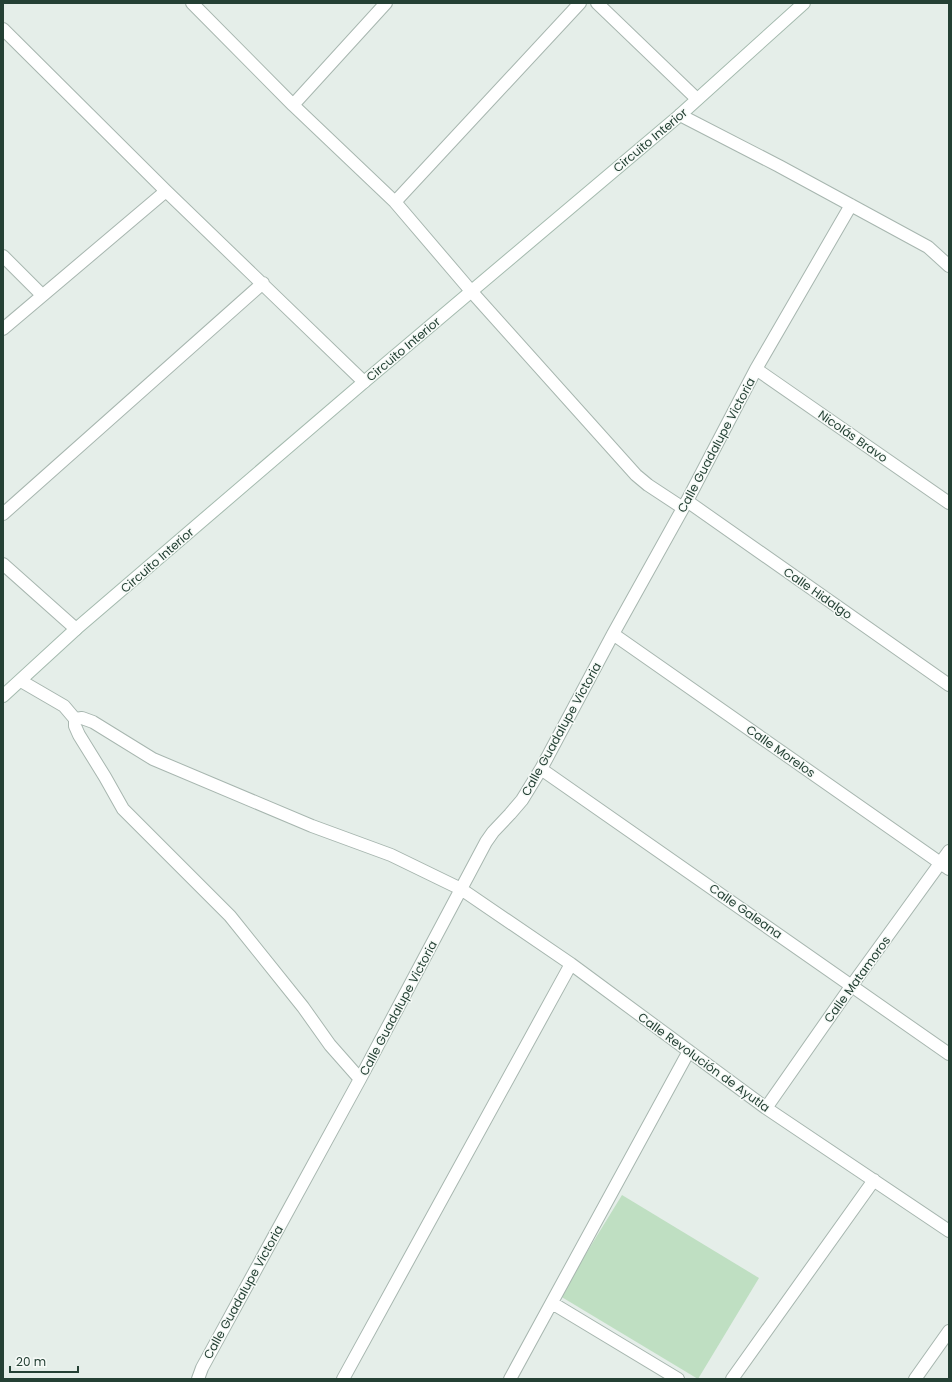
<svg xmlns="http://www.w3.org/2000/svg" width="952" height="1382" viewBox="0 0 952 1382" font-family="Poppins,sans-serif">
  <rect width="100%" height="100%" fill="#e5eee9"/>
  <path fill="#bfdfc2" d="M622 1195 759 1278 698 1379 560 1296Z"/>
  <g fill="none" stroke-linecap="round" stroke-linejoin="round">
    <g stroke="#a7b6af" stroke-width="14">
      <path id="street" d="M192 3 293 105 395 202 471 291 636 475 648 485 683 508
        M597 3 697 99
        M3 29 166 191 364 382
        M293 105 386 3
        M680 115 779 166 928 247 949 266
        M395 202 580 3
        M3 256 42 295
        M3 329 166 191
        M756 369 949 503
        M687 501 949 685
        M3 514 263 283
        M3 564 76 629
        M613 634 949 869
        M21 681 64 706 75 719 82 718 93 722 153 759 312 826 391 855 461 889 571 964 766 1108 949 1231
        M75 719V726L79 735 105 777 123 809 230 916 303 1007 330 1045 360 1079
        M541 769 949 1054
        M766 1108 852 985 949 851
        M552 1303 678 1379
        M198 1379 202 1368 360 1079 486 842 493 832 510 814 522 800 541 769 613 634 687 501 756 369 851 205
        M343 1379 571 964
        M510 1379 689 1051
        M732 1379 874 1180
        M915 1379 949 1331"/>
    </g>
    <g stroke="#a4baae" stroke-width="14">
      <path id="secondary" d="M3 696 76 629 364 382 680 115 804 3"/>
    </g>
    <use href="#street" stroke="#fff" stroke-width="12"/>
    <use href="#secondary" stroke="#fff" stroke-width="12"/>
  </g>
  <g text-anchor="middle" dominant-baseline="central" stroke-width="3" stroke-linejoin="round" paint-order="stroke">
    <g font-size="12" fill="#244034" stroke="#f6faf7">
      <text transform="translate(650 140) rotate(-40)">Circuito Interior</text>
      <text transform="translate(403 349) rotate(-40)">Circuito Interior</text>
      <text transform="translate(853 436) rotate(35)">Nicolás Bravo</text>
      <text transform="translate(716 445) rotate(-62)">Calle Guadalupe Victoria</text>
      <text transform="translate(157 560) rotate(-41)">Circuito Interior</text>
      <text transform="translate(818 593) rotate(35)">Calle Hidalgo</text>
      <text transform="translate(561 729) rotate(-61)">Calle Guadalupe Victoria</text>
      <text transform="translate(781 751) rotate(35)">Calle Morelos</text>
      <text transform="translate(746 911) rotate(35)">Calle Galeana</text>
      <text transform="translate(857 979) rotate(-54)">Calle Matamoros</text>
      <text transform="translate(398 1008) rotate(-62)">Calle Guadalupe Victoria</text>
      <text transform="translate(704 1062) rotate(36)">Calle Revolución de Ayutla</text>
      <text transform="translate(243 1292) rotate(-61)">Calle Guadalupe Victoria</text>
    </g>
  </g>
  <rect width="952" height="1382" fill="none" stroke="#244034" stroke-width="8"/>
  <path d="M10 1366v6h68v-6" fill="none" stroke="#244034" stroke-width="2"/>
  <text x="16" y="1366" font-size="12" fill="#244034" stroke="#f6faf7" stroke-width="3" paint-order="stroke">20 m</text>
</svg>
